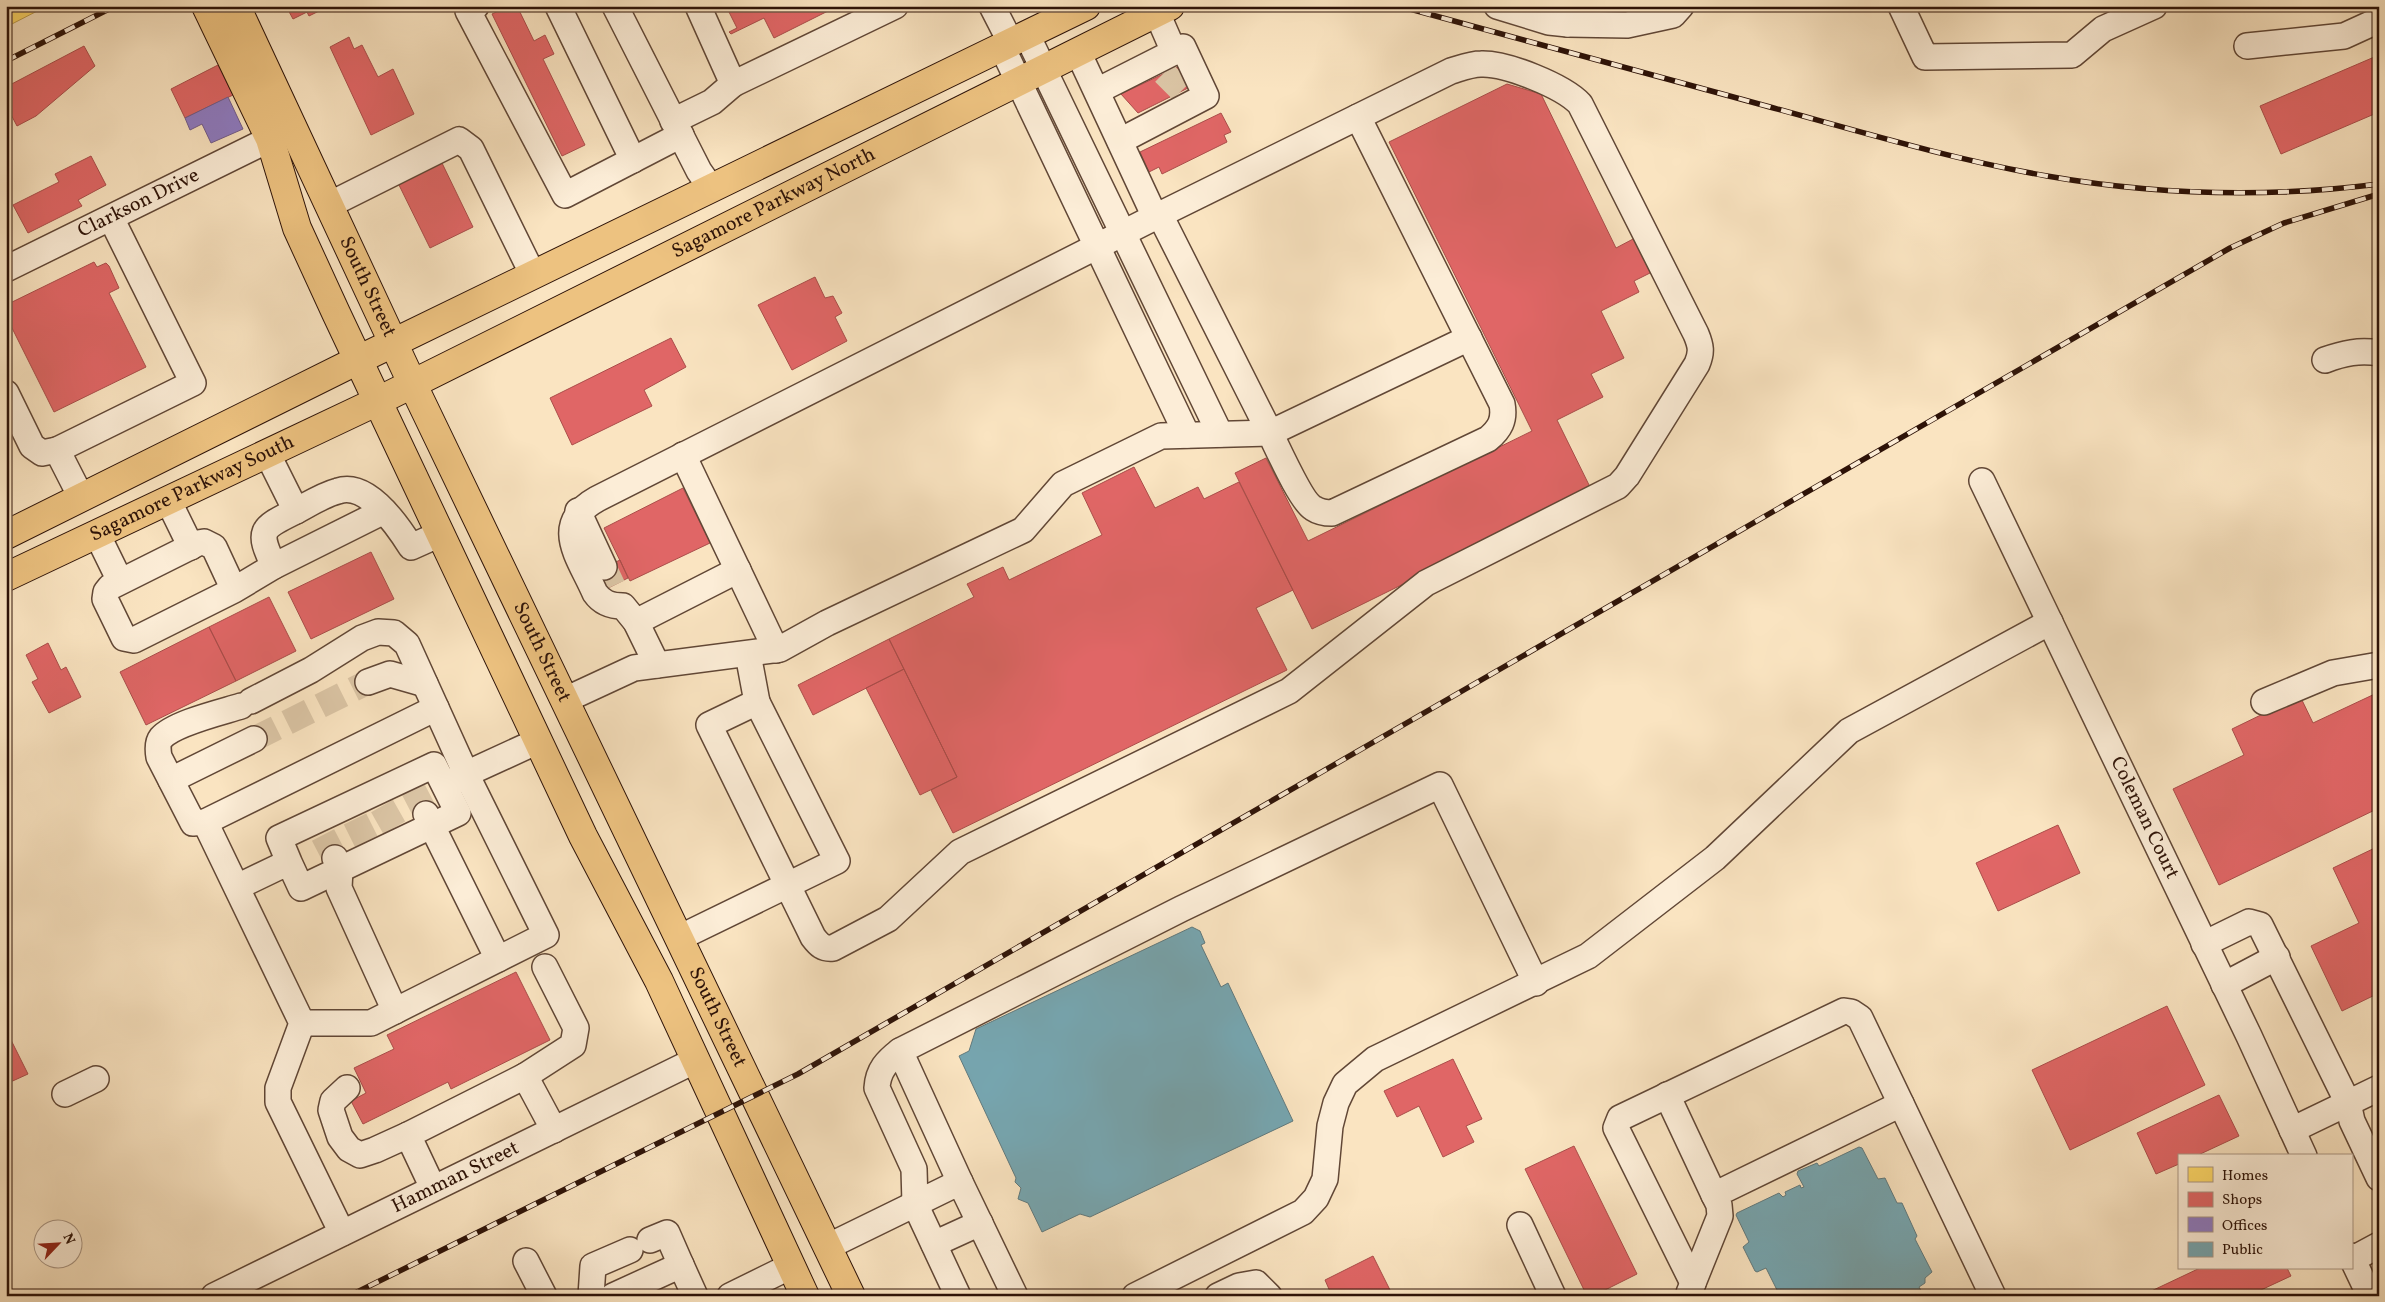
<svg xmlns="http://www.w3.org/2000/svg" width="2385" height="1302" viewBox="0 0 2385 1302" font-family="Vollkorn,serif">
  <rect width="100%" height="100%" fill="#fae4c1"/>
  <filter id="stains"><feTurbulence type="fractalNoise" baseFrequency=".004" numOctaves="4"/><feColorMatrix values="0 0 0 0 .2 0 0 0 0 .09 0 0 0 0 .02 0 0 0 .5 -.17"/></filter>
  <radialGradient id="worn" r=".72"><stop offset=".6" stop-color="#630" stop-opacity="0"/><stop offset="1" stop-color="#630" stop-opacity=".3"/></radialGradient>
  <path fill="#ffd966" stroke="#c09e4a" d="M6 6H47L6 27Z"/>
  <path fill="#e06666" stroke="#ab4d4a" d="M286 6H320L321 10 309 16 307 12 293 19Z
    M509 6H517L534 41 545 35 554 54 543 59 585 145 562 156 492 14Z
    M726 6H838L774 38 764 18 731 34 729 32 737 28Z
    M349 37 354 49 362 45 378 77 393 69 414 114 371 135 330 47Z
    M84 46 95 66 36 116 17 126 6 105V87Z
    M2379 55V112L2281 154 2260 106Z
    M218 65 233 95 185 118 171 89Z
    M1180 66 1196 84 1138 113 1121 94Z
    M1507 84 1541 94 1616 248 1635 238 1652 272 1634 281 1639 292 1601 311 1624 358 1591 374 1603 397 1557 420 1592 491 1312 629 1235 473 1266 458 1308 541 1532 431 1389 142Z
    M1221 113 1231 132 1224 135 1227 142 1162 174 1159 167 1149 172 1140 152Z
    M91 156 106 185 78 200 82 206 28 233 13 205 59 182 55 174Z
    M441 161 473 227 430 248 398 183Z
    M94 262 97 267 106 263 109 266 119 288 109 293 146 367 54 412 6 316V305Z
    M815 277 825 298 833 296 842 313 835 317 847 341 792 370 758 305Z
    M671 338 686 367 644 390 652 406 572 445 550 398Z
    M1134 467 1155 508 1198 487 1204 499 1239 482 1293 590 1256 608 1287 670 953 833 931 790 957 777 889 639 974 597 967 584 1003 567 1009 580 1102 535 1082 493Z
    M683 488 710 543 630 581 604 528Z
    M371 552 394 599 311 639 288 592Z
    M620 560 628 578 600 592 591 574Z
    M269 597 296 651 236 681 209 627Z
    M209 627 236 681 146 725 120 672Z
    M889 639 904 669 813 715 798 685Z
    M48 643 61 670 66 667 81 697 49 713 32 682 38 679 26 655Z
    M904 669 957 777 920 795 866 688Z
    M2379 692V808L2219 885 2173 789 2244 755 2232 729 2300 696 2313 723Z
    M2058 825 2080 873 1998 911 1976 863Z
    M2379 846V993L2342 1011 2311 946 2359 923 2333 868Z
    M516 972 550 1040 451 1089 448 1082 363 1124 351 1101 366 1093 354 1068 394 1049 387 1035Z
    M2167 1006 2205 1085 2070 1150 2032 1070Z
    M6 1030 28 1074 6 1084Z
    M1453 1059 1482 1119 1466 1126 1474 1142 1443 1157 1419 1106 1397 1117 1384 1091Z
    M2219 1095 2239 1136 2196 1156H2179V1164L2156 1174 2137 1133Z
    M1574 1146 1637 1274 1593 1296H1587L1525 1169Z
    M1373 1256 1393 1296H1332L1325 1280Z
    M2200 1268H2287L2291 1276 2248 1296H2146L2145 1294Z"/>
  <path fill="#8e7cc3" stroke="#715c8b" d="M228 97 243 129 211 143 202 124 190 130 185 118Z"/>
  <path fill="#76a5af" stroke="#60797d" d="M1192 927 1200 931 1205 943 1201 945 1221 987 1228 983 1293 1121 1090 1217 1080 1214 1042 1232 1028 1203 1018 1199 1021 1188 1015 1182 1016 1178 959 1056 969 1051 976 1029Z
    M1859 1147 1862 1148 1878 1179 1885 1178 1897 1203H1902L1917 1236 1915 1239 1932 1272 1925 1278V1283L1919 1287 1924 1296H1785L1778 1292 1766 1268 1757 1272 1755 1271 1743 1247 1749 1242 1736 1215 1737 1213 1779 1193 1783 1197 1786 1195 1785 1192 1800 1185 1801 1188 1804 1187 1797 1174 1798 1171 1817 1163 1819 1166Z"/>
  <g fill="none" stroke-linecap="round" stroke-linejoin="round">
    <path stroke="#dbc5a5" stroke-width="25" stroke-dasharray="25 12" stroke-linecap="butt" d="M1164 73 1182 91
      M604 567 613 586
      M254 739 368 682
      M413 789 426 814
      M382 806 395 829
      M355 819 367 843
      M323 835 335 858"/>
    <g stroke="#614736" stroke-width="28">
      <g id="minor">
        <path d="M476 6 468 11 565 195 681 135"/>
        <path d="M558 6 633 160"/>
        <path d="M615 6 699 171 711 188"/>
        <path d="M698 6 733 84 895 6"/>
        <path d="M992 6 1011 43"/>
        <path d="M1497 6 1549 22 1568 24 1579 16 1583 6"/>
        <path d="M1901 6 1925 57 2072 55 2103 29 2154 6"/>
        <path d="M1568 24 1627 25 1673 15 1681 6"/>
        <path d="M1027 35 1220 434"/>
        <path d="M2247 46 2344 36 2379 20"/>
        <path d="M1002 47 1187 435"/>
        <path d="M1097 91 1174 52 1157 13"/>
        <path d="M673 121 712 102 733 84"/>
        <path d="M1120 141 1206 96 1183 47 1174 52"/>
        <path d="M329 205 459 140 471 149 533 275"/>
        <path d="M1160 215 1270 433 1469 338"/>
        <path id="s1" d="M6 269 270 139"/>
        <path d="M2325 360C2344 353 2359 350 2379 353"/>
        <path d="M6 393 32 446 42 453 57 450"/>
        <path d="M267 453 296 511C309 504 323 495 338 491 367 481 398 526 411 547L440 534"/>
        <path d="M683 455 776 650"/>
        <path id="s2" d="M1982 481 2249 1036 2304 1156"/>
        <path d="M81 497 57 450 193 383 111 218"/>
        <path d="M168 500 191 547"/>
        <path d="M578 511 604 567"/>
        <path d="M97 534 120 581"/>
        <path d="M274 566C256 529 262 528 296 511"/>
        <path d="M234 590 214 547 204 542 198 543 110 587 106 592 105 599 124 638 134 640 234 590 274 566 384 511"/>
        <path d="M636 622 738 570"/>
        <path d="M748 654 757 702 709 725 813 937C819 945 823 949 833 948L888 919 960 852 1289 691 1426 583 1618 486 1627 476 1697 364C1702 352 1701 346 1696 334L1580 104C1563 86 1506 63 1481 64 1471 64 1461 68 1451 71L1155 217"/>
        <path d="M657 665 636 622 623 606C611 606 602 603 595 593 579 556 551 525 597 499L1155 217 1078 52"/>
        <path d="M368 682 390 674 425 684"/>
        <path d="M565 700 634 668 780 649 827 623 1023 530 1063 484 1161 436 1270 433C1278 449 1301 501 1313 508 1319 512 1325 513 1332 513L1488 439C1500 429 1505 420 1502 404L1358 117"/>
        <path d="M251 701 311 670 362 638 378 632 394 633 407 644 466 774 538 741"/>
        <path d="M2264 702 2333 673 2379 665"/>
        <path d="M241 706C222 712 174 723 161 738 157 743 158 751 159 757L193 823 205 822 436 708"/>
        <path d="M171 780 254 739"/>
        <path d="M426 814 498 959"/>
        <path d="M205 822 302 1023 278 1088V1102L342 1233"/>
        <path d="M335 858 340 869 339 888 395 1011"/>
        <path d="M237 887 289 862 301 888 458 813 434 765 279 838 289 862"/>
        <path d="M679 938 837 861 757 702"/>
        <path d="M2204 944 2249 922 2260 925 2348 1103 2352 1121 2379 1178"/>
        <path d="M2224 985 2277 957"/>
        <path d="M302 1023H371L546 935 466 774 445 785"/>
        <path d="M900 1051C887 1061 878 1070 877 1088L914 1169 915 1204 958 1296"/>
        <path d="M525 1076 573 1045 576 1028 545 967"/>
        <path d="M347 1088 333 1101 331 1110 340 1137 349 1149 360 1155 375 1150 408 1135"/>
        <path d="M65 1094 96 1079"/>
        <path d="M1667 1095 1714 1195"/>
        <path d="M2292 1130 2379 1088"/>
        <path d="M960 1182 900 1051 1181 909 1440 785 1536 983"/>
        <path d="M433 1188 408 1135 525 1076 554 1130"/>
        <path d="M1520 1225 1553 1296"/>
        <path d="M650 1240 667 1233 681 1265"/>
        <path d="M934 1244 980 1223"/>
        <path d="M827 1247 960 1182 1015 1296"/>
        <path d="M2351 1256 2370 1296"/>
        <path d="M2353 1259 2379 1245"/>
        <path d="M526 1261 544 1296"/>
        <path d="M1693 1283 1616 1128 1620 1118 1844 1011 1851 1012 1860 1018 1993 1296"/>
        <path d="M1689 1293 1720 1216 1719 1205 1714 1195 1901 1104"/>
        <path id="s3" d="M214 1296 696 1060"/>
        <path d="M591 1296 593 1266 630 1250"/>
        <path d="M613 1296 681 1265 695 1296"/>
        <path d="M730 1296 791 1266"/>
        <path d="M1135 1296 1303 1212 1316 1198 1325 1179 1330 1126 1336 1103 1345 1084 1375 1059 1588 956 1715 858 1849 731 2050 622"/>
        <path d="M1218 1296 1239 1286 1256 1283 1269 1296"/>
      </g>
    </g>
    <g stroke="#2e1308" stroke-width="30">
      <g id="major">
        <path d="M206 6 270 139 297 228 336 313 583 836 659 981 805 1296"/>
        <path id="s4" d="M236 6 412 383 851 1296"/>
        <path d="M6 535 358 360 1086 6"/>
        <path id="s5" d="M6 577 378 401 1170 6"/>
      </g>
    </g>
    <use href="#minor" stroke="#fcedd7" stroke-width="25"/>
    <use href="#major" stroke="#edc280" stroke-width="28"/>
    <g stroke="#2e1308" stroke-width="5.5">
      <path id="rail" d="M1399 6C1519 39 1639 71 1759 104 1855 130 1950 159 2047 176 2156 195 2269 198 2379 184
        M6 61 115 6
        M349 1296 798 1074 2230 248 2284 223 2379 194"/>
    </g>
    <use href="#rail" stroke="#fcedd7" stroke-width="4" stroke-dasharray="11" stroke-linecap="butt"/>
  </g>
  <g text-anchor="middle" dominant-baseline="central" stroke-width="5" stroke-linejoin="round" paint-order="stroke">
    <g font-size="20" fill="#2e1308" stroke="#fcedd7">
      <text stroke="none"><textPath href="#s5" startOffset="854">Sagamore Parkway North</textPath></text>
      <text stroke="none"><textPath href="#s1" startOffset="148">Clarkson Drive</textPath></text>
      <text stroke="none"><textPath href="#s4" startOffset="310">South Street</textPath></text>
      <text stroke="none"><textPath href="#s5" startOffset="206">Sagamore Parkway South</textPath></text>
      <text stroke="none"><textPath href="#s4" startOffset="715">South Street</textPath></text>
      <text stroke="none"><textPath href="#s2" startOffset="374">Coleman Court</textPath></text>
      <text stroke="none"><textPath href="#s4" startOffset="1120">South Street</textPath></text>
      <text stroke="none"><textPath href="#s3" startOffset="269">Hamman Street</textPath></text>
    </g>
  </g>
  <rect width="2385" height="1302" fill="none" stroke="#fae4c1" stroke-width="25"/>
  <rect x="8" y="8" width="2370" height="1287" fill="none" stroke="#2e1308" stroke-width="2.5"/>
  <rect x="12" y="12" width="2360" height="1277" fill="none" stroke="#2e1308"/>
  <rect x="2178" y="1154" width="175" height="115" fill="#fcedd7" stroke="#aa9684"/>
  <rect x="2188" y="1167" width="25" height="15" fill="#ffd966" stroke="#aa9684"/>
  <text x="2222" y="1180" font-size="15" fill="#2e1308">Homes</text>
  <rect x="2188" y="1192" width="25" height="15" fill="#e06666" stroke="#aa9684"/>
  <text x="2222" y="1204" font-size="15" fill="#2e1308">Shops</text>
  <rect x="2188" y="1217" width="25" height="15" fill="#8e7cc3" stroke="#aa9684"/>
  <text x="2222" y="1230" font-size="15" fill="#2e1308">Offices</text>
  <rect x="2188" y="1242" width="25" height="15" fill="#76a5af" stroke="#aa9684"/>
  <text x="2222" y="1254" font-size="15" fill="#2e1308">Public</text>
  <g transform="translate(58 1244) rotate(65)"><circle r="24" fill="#fcedd7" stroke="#aa9684"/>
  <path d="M0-4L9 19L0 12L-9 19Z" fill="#8f2418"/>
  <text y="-8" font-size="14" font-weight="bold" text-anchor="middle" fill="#2e1308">N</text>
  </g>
  <rect width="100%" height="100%" filter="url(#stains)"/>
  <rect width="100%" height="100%" fill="url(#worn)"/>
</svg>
